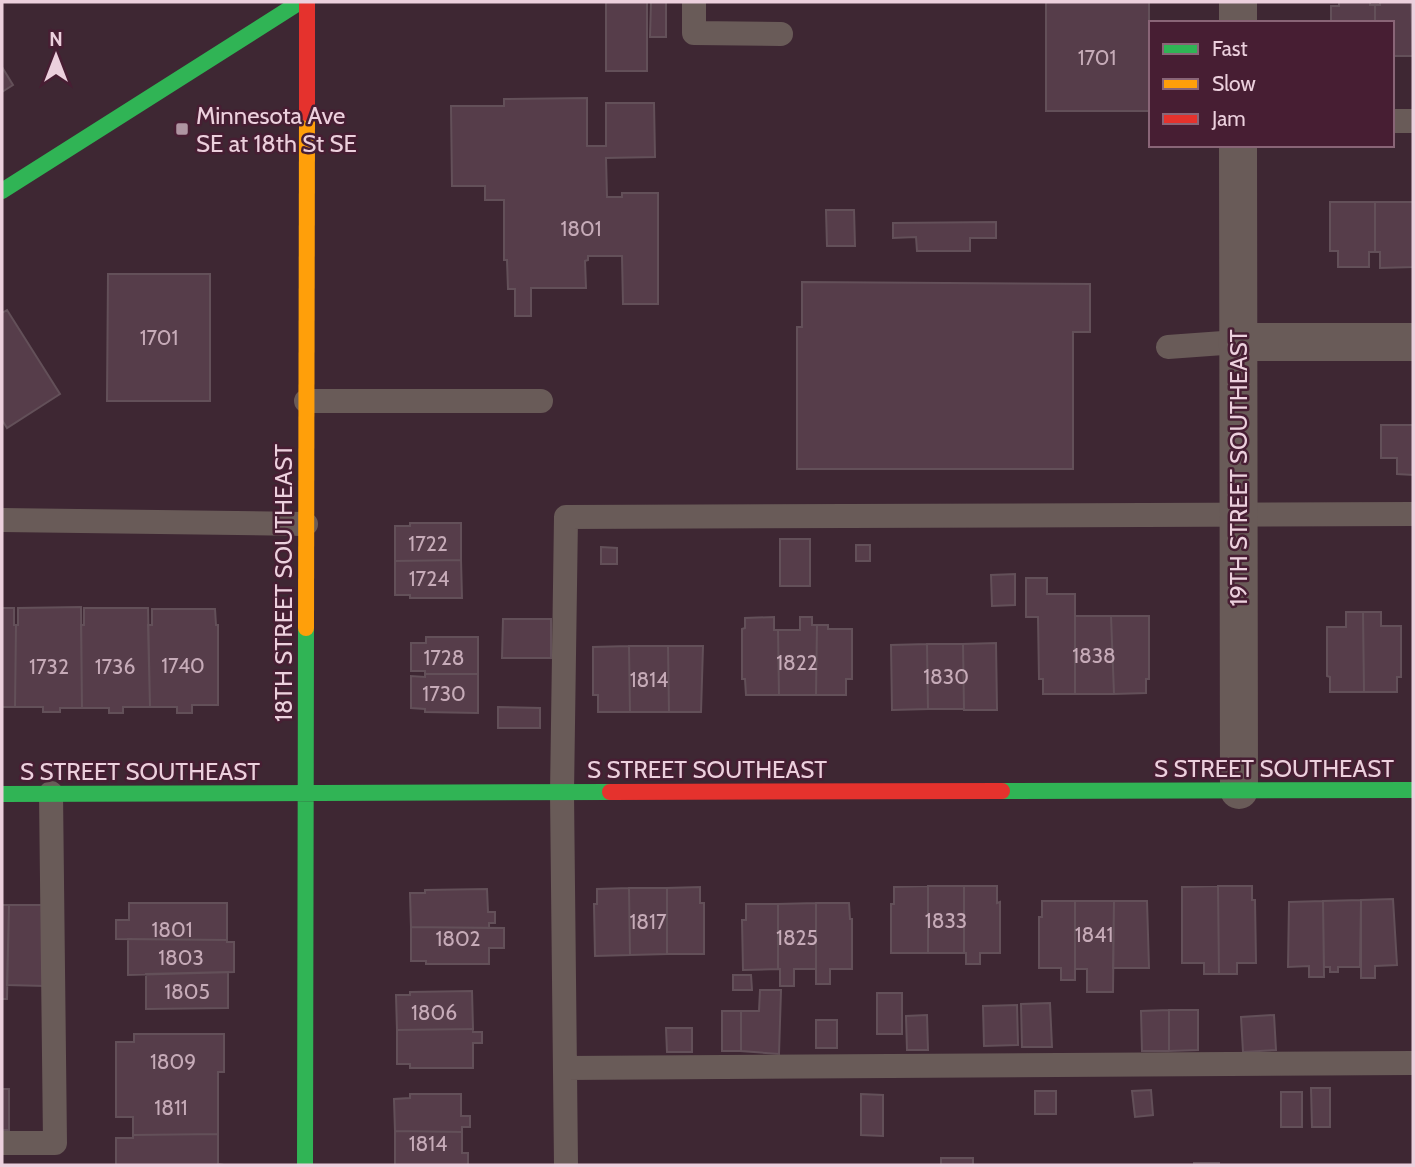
<svg xmlns="http://www.w3.org/2000/svg" width="1415" height="1167" viewBox="0 0 1415 1167" font-family="Cabin,sans-serif">
  <rect width="100%" height="100%" fill="#3e2733"/>
  <path fill="#563d4a" stroke="#635059" stroke-width="2" d="M606 2H647V71H606Z
    M651 2H666V37H650Z
    M1046 2H1149V111H1046Z
    M1339 2H1370V5H1375V23H1331V6H1339Z
    M1380 2H1411L1413 56H1392V23H1375V5H1380Z
    M2 67 13 85 2 92Z
    M587 98V146H606V103H654L655 157 606 158 607 197H622V193H658V304H623L622 256H588V260L585 261 586 288H531V316H515V289H508L507 260H504V200H485V186H452L451 106H504V99Z
    M1330 202H1375V252H1369V267H1338V251H1330Z
    M1375 202H1413V267L1380 268V252H1375Z
    M826 210H854L855 246H827Z
    M996 222V238H970V251H917L916 237 893 238V223Z
    M108 274H210V401H107Z
    M802 282 1090 284V332H1073V469H797V327H802Z
    M7 310 60 394 7 428 2 420V313Z
    M1381 425H1413V475L1397 474V458H1381Z
    M410 523H461V560L395 561V526H410Z
    M780 539H810V586H780Z
    M856 545H870V561H856Z
    M601 547 617 548V564H601Z
    M461 560 462 598H410V595H395V561Z
    M1015 574V605L992 606 991 575Z
    M1026 578H1047V594H1075V694H1043V679H1039L1038 617H1026Z
    M81 607 82 708H60V712H43V707H15L16 625H18V608Z
    M2 608H14V625H16L15 707H2Z
    M84 608H148L150 707H123V713H109V708H82L81 625H84Z
    M152 609H215L216 625H218V705H192V713H177V707H150L148 625H152Z
    M1346 612H1363L1364 692H1330V677L1327 676V627H1346Z
    M1363 612H1381V626H1401V677H1397V692H1364Z
    M1075 616H1111L1114 694H1075Z
    M1111 616H1149V679H1146V693L1114 694Z
    M774 617V630H778L779 695H746L745 679H742V629L745 628V618Z
    M800 617H812V625H817L816 695H779L778 630H800Z
    M503 619H551V658H502Z
    M817 625H828V629H852V679H846V695H816Z
    M426 637H478V674H425V671H411V643H426Z
    M996 643 997 710H964L963 644Z
    M927 644 928 709 892 710 891 645Z
    M927 644H963L964 709H928Z
    M629 646 630 712H598V695H593V647Z
    M629 646H668L669 712H630Z
    M668 646H703L701 712H669Z
    M425 674H478V713L425 712V709L411 708V676L425 677Z
    M498 707 540 708V728H498Z
    M928 886V953H891V904H894V887Z
    M928 886H964V953H928Z
    M964 886H997V903L1000 902V953H980V964H966V953H964Z
    M1218 886 1219 974H1204V963H1182V887Z
    M1218 886H1252V900H1255L1256 963H1237V974H1219Z
    M700 887V903H704V954H667V888Z
    M629 888 630 955 595 956 594 904H597V889Z
    M629 888H667V954L630 955Z
    M487 889 488 912H495V923H489V928L411 927 410 893H425V890Z
    M1393 899 1397 965 1375 966V978H1361V900Z
    M1361 900 1360 967H1338V972H1330V967H1324L1323 901Z
    M1042 901H1075V980H1061V968H1039V917H1042Z
    M1075 901H1114L1113 992H1087V969H1075Z
    M1114 901H1147L1149 968H1113Z
    M1323 901 1324 977H1309V966L1288 967 1289 902Z
    M129 903H227V940L116 939V920H129Z
    M816 903V969H794V986H780V969H778V904Z
    M816 903H849L850 919H852V969H830V984H816Z
    M746 904H778V969L743 970 742 920H746Z
    M2 905H9L7 999H2Z
    M9 905H42L45 986 7 985Z
    M411 927 504 928V948H489V964H426V961H411Z
    M128 939 227 940V942H234V972L128 975Z
    M228 972V1008L146 1009V974Z
    M733 975H751L752 990H733Z
    M760 990H781L779 1054 741 1051V1011H759Z
    M472 991 473 1029 397 1030 396 995H410V992Z
    M877 993H902V1034H877Z
    M1050 1003 1052 1047H1022L1021 1004Z
    M1017 1005 1018 1045 984 1046 983 1006Z
    M1169 1010H1198V1050L1169 1051Z
    M1169 1010V1051H1142L1141 1011Z
    M722 1011H741V1051H722Z
    M927 1015 928 1050H907L906 1016Z
    M1274 1015 1276 1050 1243 1052 1241 1017Z
    M816 1020H837V1048H816Z
    M666 1028H692V1052H667Z
    M473 1029V1032H482V1043H473V1068H410V1064H397V1030Z
    M134 1034H224V1072H218V1134L133 1135V1117H116V1042H134Z
    M1311 1088H1330V1127H1312Z
    M2 1089H9V1130H2Z
    M1151 1090 1153 1115 1135 1117 1132 1091Z
    M1035 1091H1056V1114H1035Z
    M1281 1092H1302V1127H1281Z
    M410 1094H461V1116H470V1127H462V1132L395 1131 394 1099 410 1098Z
    M861 1094 883 1095V1136L861 1135Z
    M395 1131 462 1132V1153H468V1165H395Z
    M218 1134V1164L224 1165H116V1138H133V1135Z
    M941 1158H973V1165H941Z
    M1194 1163H1219V1165H1194Z"/>
  <g fill="none" stroke-linecap="round" stroke-linejoin="round">
    <path stroke="#695b58" stroke-width="24" d="M694 2V33L781 34
      M1392 121H1413
      M1168 347 1237 342
      M306 401H541
      M2 520 306 524
      M565 1068 1413 1063
      M2 1143H55L51 793
      M566 1165 562 793 566 517 1413 514"/>
    <path stroke="#695b58" stroke-width="38" d="M1238 2V23
      M1238 145 1239 790
      M1237 342H1413"/>
    <path stroke="#30b455" stroke-width="16" d="M2 191 300 2
      M1002 791 1413 790
      M2 794 610 792
      M305 1165 306 628"/>
    <path stroke="#ff9f0a" stroke-width="16" d="M306 628 307 113"/>
    <path stroke="#e5322d" stroke-width="16" d="M307 113V2
      M610 792 1002 791"/>
  </g>
  <rect fill="#af95a2" stroke="#471e33" stroke-width="2.5" x="175" y="122" width="14" height="14" rx="3.5"/>
  <g text-anchor="middle" dominant-baseline="central" stroke-width="5" stroke-linejoin="round" paint-order="stroke">
    <g font-size="21" fill="#c6abb8">
      <text x="1097" y="57">1701</text>
      <text x="581" y="228">1801</text>
      <text x="159" y="337">1701</text>
      <text x="428" y="543">1722</text>
      <text x="429" y="578">1724</text>
      <text x="1094" y="655">1838</text>
      <text x="444" y="657">1728</text>
      <text x="797" y="662">1822</text>
      <text x="183" y="665">1740</text>
      <text x="49" y="666">1732</text>
      <text x="115" y="666">1736</text>
      <text x="946" y="676">1830</text>
      <text x="649" y="679">1814</text>
      <text x="444" y="693">1730</text>
      <text x="946" y="920">1833</text>
      <text x="648" y="921">1817</text>
      <text x="172" y="929">1801</text>
      <text x="1094" y="934">1841</text>
      <text x="797" y="937">1825</text>
      <text x="458" y="938">1802</text>
      <text x="181" y="957">1803</text>
      <text x="187" y="991">1805</text>
      <text x="434" y="1012">1806</text>
      <text x="173" y="1061">1809</text>
      <text x="171" y="1107">1811</text>
      <text x="428" y="1143">1814</text>
    </g>
    <g font-size="24" fill="#ecd0dd" stroke="#471e33" text-anchor="start">
      <text x="196" y="115">Minnesota Ave<tspan x="196" dy="28">SE at 18th St SE</tspan></text>
    </g>
    <g font-size="24" fill="#ecd0dd" stroke="#471e33">
      <text transform="translate(1238 468) rotate(-90)">19TH STREET SOUTHEAST</text>
      <text transform="translate(283 583) rotate(-90)">18TH STREET SOUTHEAST</text>
      <text x="1274" y="768">S STREET SOUTHEAST</text>
      <text x="707" y="769">S STREET SOUTHEAST</text>
      <text x="140" y="771">S STREET SOUTHEAST</text>
    </g>
  </g>
  <rect width="1415" height="1167" fill="none" stroke="#ecd0dd" stroke-width="7"/>
  <rect x="1149" y="21" width="245" height="126" fill="#471e33" stroke="#896577" stroke-width="2"/>
  <rect x="1163" y="44" width="35" height="10" fill="#30b455" stroke="#896577" stroke-width="2"/>
  <text x="1212" y="56" font-size="21" fill="#ecd0dd">Fast</text>
  <rect x="1163" y="79" width="35" height="10" fill="#ff9f0a" stroke="#896577" stroke-width="2"/>
  <text x="1212" y="91" font-size="21" fill="#ecd0dd">Slow</text>
  <rect x="1163" y="114" width="35" height="10" fill="#e5322d" stroke="#896577" stroke-width="2"/>
  <text x="1212" y="126" font-size="21" fill="#ecd0dd">Jam</text>
  <g transform="translate(56 56)" stroke="#471e33" stroke-width="5" paint-order="stroke">
  <path d="M0-5L12 26L0 18L-12 26Z" fill="#ecd0dd"/>
  <text y="-10" font-size="19" font-weight="bold" text-anchor="middle" fill="#ecd0dd">N</text>
  </g>
</svg>
